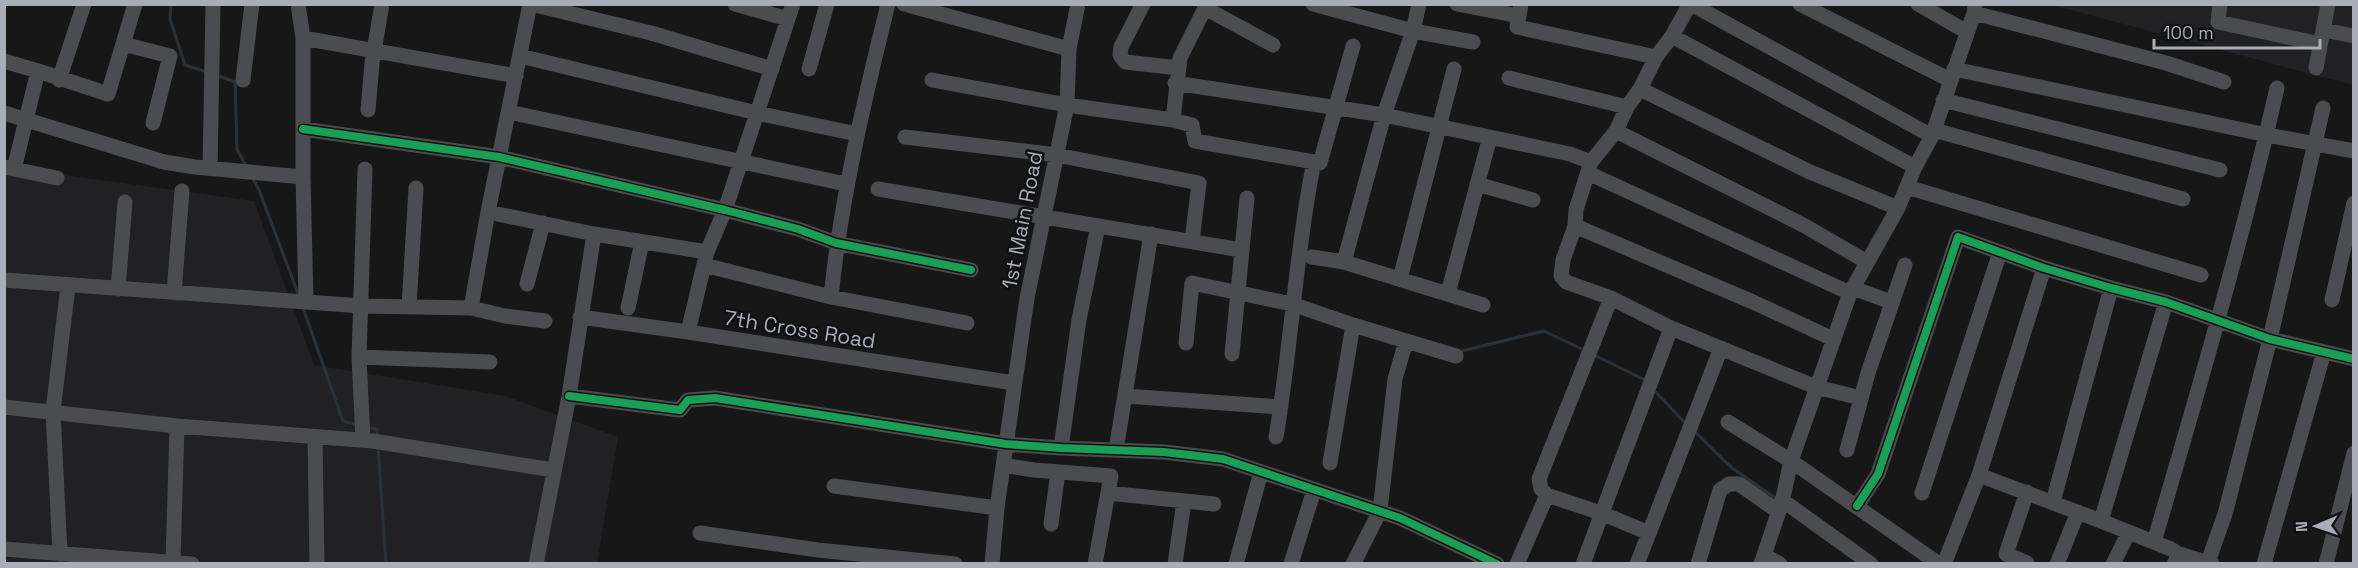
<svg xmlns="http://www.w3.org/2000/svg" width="2358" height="568" viewBox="0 0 2358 568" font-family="'Space Grotesk',sans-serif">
  <rect width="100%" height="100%" fill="#171717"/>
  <path fill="#212123" d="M2052 5H2353V85Z
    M5 167 254 201 314 365 505 396 618 437 597 563 5 564Z"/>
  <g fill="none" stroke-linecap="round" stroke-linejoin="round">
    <path stroke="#2a3239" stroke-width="3" d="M171 4 170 19 185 65 207 72
      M216 75 235 82 237 149 246 166
      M252 177 259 190 299 296
      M302 305 343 421 357 425
      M1458 352 1544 331 1586 351
      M1594 355 1645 380
      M1653 389 1686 424
      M367 427 377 429 378 436
      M1695 432 1732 468 1778 500
      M378 446 386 564"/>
    <path stroke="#4b4c50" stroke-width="15" d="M298 4 303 38
      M531 4 651 33 772 69
      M735 4 788 19
      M904 4 1069 49
      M1143 4 1121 47 1120 55 1125 62 1179 68
      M1313 4 1413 31 1473 42
      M1457 4 1519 16
      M1521 4 1517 27 1656 57
      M1690 4 1672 36 1656 57 1640 89 1627 107 1616 131 1591 162 1576 210 1575 226 1563 260 1561 276 1566 282 1611 298 1671 328 1816 387 1861 398
      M1691 4 1932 136
      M1800 4 1950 80
      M1918 4 1967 32
      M2220 4 2218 22 2320 44
      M1205 8 1273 45
      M1974 13 2166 63 2224 82
      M2324 30 2354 36
      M1672 36 1915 167
      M123 44 170 56 153 123
      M520 56 757 113 857 134
      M4 61 38 71
      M2316 68 2328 4
      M809 69 827 4
      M1954 69 2267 135 2354 151
      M1509 78 1627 107
      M59 80 84 4
      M243 80 252 4
      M932 80 1067 105 1173 120 1180 58 1207 4
      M1175 83 1384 115 1570 154 1591 162
      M1640 89 1810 172 1898 208
      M1943 100 2220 170
      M368 110 372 63 382 4
      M509 112 846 184
      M4 113 164 162 195 167 303 177V38L516 76
      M1173 120 1192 125 1195 141 1320 163 1353 46
      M303 129 499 157 725 210 798 229 836 243 971 270
      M1934 130 2183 199
      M1616 131 1805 226 1867 262
      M905 137 1057 155 1199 183 1192 241
      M4 167 57 178
      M210 168 213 4
      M14 169 38 71 108 94 135 4
      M1588 173 1850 293
      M303 177 306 302
      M1477 184 1533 200
      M1907 187 2201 275
      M878 189 1241 250
      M488 212 594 234 707 252 725 210 793 4
      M1575 226 1753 302 1833 339
      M1312 257 1344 262 1483 305
      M1344 262 1384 115 1413 31 1419 4
      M704 265 831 297 967 323
      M1400 279 1454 69
      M4 280 362 306 471 308 505 316 545 321
      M527 284 543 223
      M1853 288 1891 302
      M118 289 125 202
      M174 293 182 191
      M1448 293 1490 137
      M831 297C841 198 864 101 888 4
      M2332 300 2354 203
      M2166 302 2101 521 2171 549 2179 554 2174 564
      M409 307 416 188
      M471 308 488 212 530 4
      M628 308 642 242
      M580 317 688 332 1014 383
      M688 332 706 256
      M1186 343 1192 283 1292 304 1353 325 1456 356
      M1232 354 1247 198
      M359 357 490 362
      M569 396 680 410 688 400 715 398 1006 444 1061 448 1164 452 1223 459 1400 518 1497 564
      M1125 396 1281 407
      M4 407 177 426 373 441 553 470
      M1728 422 1791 461 1939 564
      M315 437 317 564
      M1276 437C1291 349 1295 260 1312 172
      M363 440 359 357 365 169
      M1061 448 1079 320 1098 226
      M1116 450 1151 234
      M1847 450 1868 373 1905 265
      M1330 463 1353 325
      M1003 465 1034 470 1111 476 1095 564
      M1979 475 2101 521
      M834 486 997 508
      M1108 493 1214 504
      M1922 493 2000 252
      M1547 495 1601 513 1649 533
      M1782 500 1871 564
      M2053 502 2111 288
      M1857 506 1878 474 1958 237 2044 268 2111 288 2166 302 2270 339 2354 359
      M1051 524 1058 472
      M700 533 818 550 955 564
      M2154 542C2198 392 2242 241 2277 88
      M4 549 192 564
      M60 554 53 411 68 286
      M2179 554 2212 564
      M1764 555 1780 564
      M173 562 177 426
      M2208 562 2225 514 2270 339 2323 108
      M2027 563 2006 554 2027 492
      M536 564 569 396 594 234
      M992 564 997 508 1027 298 1067 105 1069 49 1078 4
      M1175 564 1184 501
      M1236 564 1261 472
      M1291 564 1314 490
      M1353 564 1380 511 1395 379 1406 341
      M1517 564 1547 495 1541 489 1539 479 1611 298
      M1583 564 1671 328
      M1637 564 1721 348
      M1698 564 1720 490 1729 484H1739L1779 512
      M1761 564 1782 502 1791 461 1850 293 1898 208 1915 167 1932 136 1974 13 1975 4
      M1944 564 1979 475 2044 268
      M2057 564 2078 512
      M2113 564 2129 532
      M2264 564 2324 352
      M2326 564 2354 453"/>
    <g stroke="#111113" stroke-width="11">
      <path id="cycleway" d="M303 129 499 157 725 210 798 229 836 243 971 270
        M569 396 680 410 688 400 715 398 1006 444 1061 448 1164 452 1223 459 1400 518 1497 564
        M1857 506 1878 474 1958 237 2044 268 2111 288 2166 302 2270 339 2354 359"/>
    </g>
    <use href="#cycleway" stroke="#1a9f57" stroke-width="8"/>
  </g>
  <g text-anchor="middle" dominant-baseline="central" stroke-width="5" stroke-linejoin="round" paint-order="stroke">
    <g font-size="21" fill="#a8adb8" stroke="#111113">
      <text transform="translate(1022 220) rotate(-79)">1st Main Road</text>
      <text transform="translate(800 329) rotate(9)">7th Cross Road</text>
    </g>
  </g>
  <rect width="2358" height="568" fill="none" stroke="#a8adb8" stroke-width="12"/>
  <g transform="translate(2316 526) rotate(268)" stroke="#111113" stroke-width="4.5" paint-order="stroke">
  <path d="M0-4.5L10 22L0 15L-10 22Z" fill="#a8adb8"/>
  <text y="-9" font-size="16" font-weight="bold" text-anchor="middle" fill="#a8adb8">N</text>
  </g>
  <path d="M2154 39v9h166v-9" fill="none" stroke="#a8adb8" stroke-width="3"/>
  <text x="2163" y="39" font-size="18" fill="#a8adb8" stroke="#111113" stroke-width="4.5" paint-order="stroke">100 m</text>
</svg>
